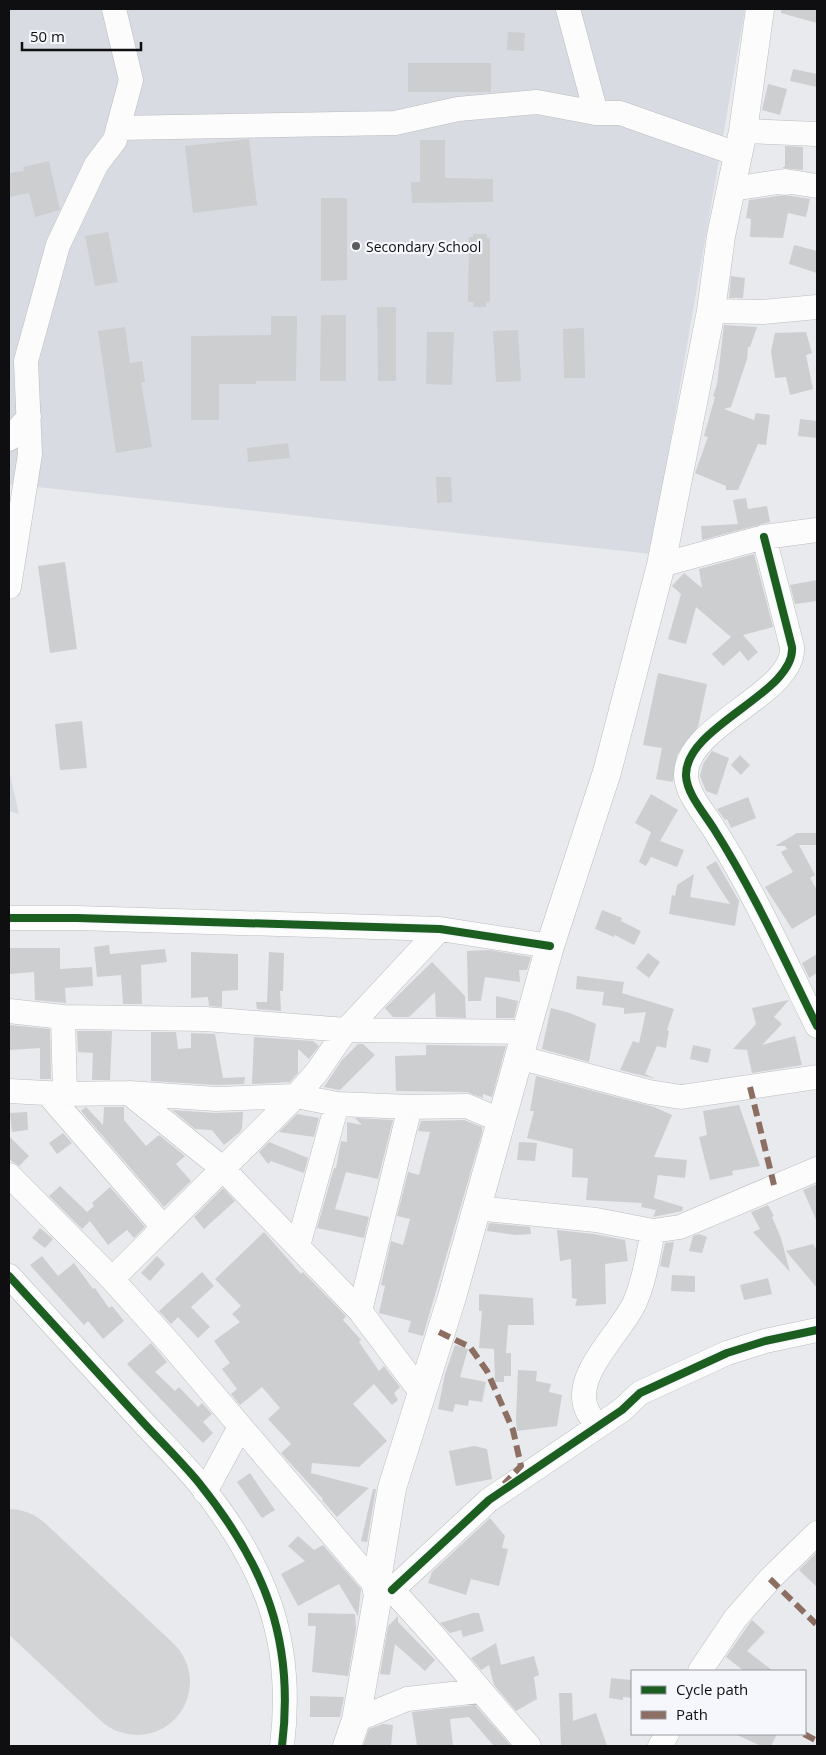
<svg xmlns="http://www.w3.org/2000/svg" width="826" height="1755" viewBox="0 0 826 1755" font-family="'Open Sans',sans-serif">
  <rect width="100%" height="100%" fill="#e8eaed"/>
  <path fill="#d9dbe3" d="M9 9H745L651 554 9 484Z
    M9 771 19 814 9 811Z"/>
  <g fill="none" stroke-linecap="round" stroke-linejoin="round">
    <path stroke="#d3d4d6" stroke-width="106" d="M9 1562 137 1682"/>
  </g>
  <path fill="#ccced0" d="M781 9H817V23L781 13Z
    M508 32 525 33 524 51 507 50Z
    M408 63H491V92H408Z
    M793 69 817 74V87L790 81Z
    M768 84 787 89 780 115 762 110Z
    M249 139 257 205 193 213 185 146Z
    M420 140H445V178L493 179V202L412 203 411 182H420Z
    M785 146 803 147V170L782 168 785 166Z
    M49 161 60 210 35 217 29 193 9 197V173L24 171 23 167Z
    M785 195 810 199 806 217 788 213 783 238 750 237 751 219 746 218 749 200Z
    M321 198H347V280L321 281Z
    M108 232 118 282 95 286 85 236Z
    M473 234H487V238H490V302H486V307H473L474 302H468L469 237H473Z
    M794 245 817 251V273L789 264Z
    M731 276 745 278 743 298H729Z
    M377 307H396V381H378Z
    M321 315H346V381H320Z
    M271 316H297L296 381H256V384H219V420H191V336L271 335Z
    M724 325 757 327 750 347H748L747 359 731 407 724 409 754 420 756 413 770 415 766 445 758 444 738 490H726V486L695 473 708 437 704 436 715 397 713 396 717 384Z
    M125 327 130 363 142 361 145 382H141L152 447 116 453 98 331Z
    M584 328 585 378H564L563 329Z
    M518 330 521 381 496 382 493 331Z
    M427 332H454L452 385 426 384Z
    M806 332 812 353 806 355 813 389 790 395 786 377 775 378 771 351 775 333Z
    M800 419 817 421V438L798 436Z
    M288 443 290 458 248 462 247 448Z
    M436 477H451L452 502 437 503Z
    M746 498 748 509 767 506 770 522 702 540 701 526 738 524 733 500Z
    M754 554 773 627 743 635 758 652 748 661 740 651 723 666 712 654 731 637 696 607 686 644 668 639 681 594 672 586 684 573 702 588 699 569Z
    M65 562 77 649 50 653 38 566Z
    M817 580V601L795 604 790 585Z
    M658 673 707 684 698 727 677 755 673 782 656 779 662 748 643 745Z
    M82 721 87 768 60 770 55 724Z
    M712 751 729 758 717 795 706 791 700 776 703 764Z
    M740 755 750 765 741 775 731 765Z
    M651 794 678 810 660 841 684 850 677 867 651 857 646 866 639 862 651 832 635 823Z
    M748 797 756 818 731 828 727 819 725 820 717 809Z
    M797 833H817V845H799L815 875 810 878 817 890V914L792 929 765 887 793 872 781 852 787 849 785 846H775Z
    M716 861 739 901 735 926 669 914 672 895 675 896 677 885 694 874 690 897 730 904 706 867Z
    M602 910 622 918 621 921 641 931 634 945 615 935 614 937 595 929Z
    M109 945 110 954 165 949 167 962 141 965 142 1004H123L121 975 97 977 94 947Z
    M9 948H60V969L92 967 93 986 65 988 66 1003 35 1000 34 972 9 974Z
    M489 950 531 957 527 970H519L520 982 485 977 481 1001H468L467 951Z
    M191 952 238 954V990L222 991V1007L209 1006 208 997 191 998Z
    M269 952 284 953 283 991H280L281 1011 257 1009 256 1002H267Z
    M648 953 660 962 649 978 636 968Z
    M817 954V973L809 978 802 963Z
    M432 962 465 996 466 1018 436 1017 435 992 409 1017H393L385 1008Z
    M577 976 624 982 622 993 674 1009 667 1030 669 1031 666 1048 657 1046 645 1074 656 1079 620 1070 633 1041 639 1043 646 1012 624 1014V1008L602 1005 604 992 576 989Z
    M496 996 518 1001 514 1018H496Z
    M789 1000 774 1017 782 1024 762 1045 795 1036 802 1065 752 1073 747 1050 733 1049 756 1024 752 1008Z
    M551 1008 570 1013 596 1024 589 1062 542 1049Z
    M9 1025 50 1029 51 1079H40V1048L9 1050Z
    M77 1031H112L110 1080H92L93 1053 78 1052Z
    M151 1032H176L178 1049 191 1048V1033L215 1034 223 1078 245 1077 244 1084 216 1085 151 1081Z
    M254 1037 313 1041 319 1046 309 1059 298 1049V1073L290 1082 252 1084Z
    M358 1044H363L375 1055 340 1090 324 1087 342 1060Z
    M426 1045 506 1046 492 1097 483 1094V1098L467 1092 396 1091 395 1056 426 1055Z
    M693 1045 711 1049 708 1063 690 1059Z
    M536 1076 654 1107 672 1115 654 1157 687 1160 685 1178 658 1175 654 1198 683 1207 682 1211 653 1217 656 1210 641 1207 642 1203 586 1200 588 1178 572 1177 573 1149 527 1138 534 1111H530Z
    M739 1105 760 1166 732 1171 733 1175 710 1180 699 1137 707 1135 703 1111Z
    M86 1107 103 1125 104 1107H124V1120L146 1146 159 1135 185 1156 176 1164 191 1181 164 1207 81 1111Z
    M172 1110 215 1113 243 1112 242 1128 240 1132 224 1145 212 1130 195 1129Z
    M27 1112 28 1130 12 1132 10 1113Z
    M297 1114 319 1118 314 1137 279 1132Z
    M355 1118 393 1120 378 1179 346 1172 335 1209 369 1217 364 1238 317 1228 334 1168H336L341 1141 347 1142V1122L362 1125Z
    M464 1120 482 1127V1133L423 1336 408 1332 411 1321 379 1313 385 1286 381 1285 391 1241 403 1245 410 1219 397 1216 408 1172 419 1175 430 1132 418 1131 421 1121Z
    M63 1133 72 1143 57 1154 49 1143Z
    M9 1136 29 1156 19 1166 9 1159Z
    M269 1142 308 1158 304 1173 271 1161 268 1164 259 1152Z
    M519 1142 537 1143 535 1161 517 1160Z
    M817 1184V1222L803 1190Z
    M60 1186 87 1212 94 1206 92 1203 110 1187 145 1227 134 1238 127 1230 108 1245 90 1221 82 1229 49 1196Z
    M223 1188 235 1201 204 1229 194 1217Z
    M768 1205 774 1216 772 1217 781 1238 790 1272 753 1232 760 1229 751 1212Z
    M489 1223 530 1227 531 1234 516 1235 487 1231Z
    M40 1228 53 1239 45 1248 32 1238Z
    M557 1230 594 1234 625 1240 628 1261 605 1264 606 1304 575 1306 577 1299 572 1298 571 1259 560 1261Z
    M264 1232 301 1274 303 1272 346 1316 343 1320 361 1340 359 1342 379 1371 384 1366 400 1387 394 1393 398 1400 392 1405 374 1384 353 1404 387 1441 359 1467 312 1463 311 1473 369 1488 337 1517 322 1500 323 1499 281 1453 291 1444 268 1419 280 1408 262 1387 240 1405 231 1394 237 1389 222 1369 230 1363 214 1341 240 1322 232 1314 241 1306 215 1279Z
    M699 1234 707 1237 702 1253 689 1251 693 1236Z
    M674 1242 669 1268 660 1266 665 1243Z
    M813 1244 817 1250V1288L786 1251Z
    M42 1256 58 1276 74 1263 93 1289 95 1288 109 1308 112 1306 124 1321 103 1339 88 1321 84 1325 30 1265Z
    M157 1256 165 1264 150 1281 141 1273Z
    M202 1272 214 1286 191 1307 210 1327 198 1338 178 1317 171 1324 159 1311Z
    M672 1275 695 1276V1292L671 1291Z
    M768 1278 772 1294 744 1300 740 1285Z
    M479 1294 533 1298 534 1325H508L506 1353H511V1376H504V1382H495L494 1349 479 1348 482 1311H479Z
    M151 1343 167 1362 155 1372 175 1391 179 1387 198 1407 202 1403 212 1414 203 1422 213 1433 203 1443 127 1364Z
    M455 1345 468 1349 460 1377 486 1382 482 1402 469 1400 468 1406 455 1404 453 1412 438 1409 445 1374Z
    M518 1370 537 1371 536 1381 551 1384 549 1392 562 1395 557 1426 517 1431 516 1419Z
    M474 1446 487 1449 492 1479 456 1486 449 1451Z
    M250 1473 275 1510 262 1518 237 1482Z
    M373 1489H376L367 1542 361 1541Z
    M490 1518 505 1536 502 1548 508 1549 499 1586 471 1579 466 1595 428 1583 432 1572Z
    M298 1536 314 1550 323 1545 361 1589 358 1616 339 1584 298 1606 281 1574 305 1561 288 1546Z
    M817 1552V1587L799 1570Z
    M308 1613 355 1614 356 1629 348 1676 312 1672 316 1626H308Z
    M473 1613H479L484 1631 463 1637 461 1630 450 1633 440 1623Z
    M398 1616V1622L435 1660 425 1671 395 1644 390 1675 380 1674 388 1626Z
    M752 1620 765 1632 747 1651 773 1671H744L726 1657Z
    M496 1643 501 1665 534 1656 539 1675 534 1677 537 1699 516 1711 494 1685 489 1665 481 1670 471 1658Z
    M611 1678 632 1680V1698L623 1697V1700L609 1698Z
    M559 1693H572L573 1721 596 1713 607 1746H561Z
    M310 1696 344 1697 340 1717H310Z
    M475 1705 511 1746H494L469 1717 450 1719 453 1746H417L412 1712Z
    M383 1724 393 1725 391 1746H363L369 1729Z
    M735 1734H777L771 1746H761Z"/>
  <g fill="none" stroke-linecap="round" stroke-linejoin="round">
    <g stroke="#bcbdc0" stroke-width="25">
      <path id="minor" d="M568 9 596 113
        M118 128 395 123 458 109 537 102 596 113H620L737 154
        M743 131 817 134
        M732 189 785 181 817 186
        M711 311 763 312 817 307
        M9 439 29 417
        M764 537 792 647C796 693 684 726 686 776 687 794 704 813 714 829 754 892 784 959 817 1026
        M661 565 764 537 817 530
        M9 587 30 454 26 361 58 245 96 165 115 140 131 80 114 9
        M9 918H77L440 929 550 946
        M9 1011 63 1017 205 1019 346 1030 524 1032
        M63 1017 65 1094
        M518 1057 649 1092 681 1097 817 1077
        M9 1091 65 1094 129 1093 216 1099 296 1096 337 1104 410 1107 467 1106 502 1121
        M129 1093 222 1168 360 1311 421 1392
        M48 1094 164 1228
        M9 1175 112 1279 173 1347 376 1586
        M476 1208 596 1220 653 1231 680 1227 817 1169
        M298 1246 337 1104
        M9 1276C53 1324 96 1371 140 1419 159 1440 181 1461 199 1483 265 1565 295 1640 282 1746
        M112 1279 296 1096 317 1072 346 1030 440 929
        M360 1311 410 1107
        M598 1426C595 1421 589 1416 587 1410 571 1375 622 1332 635 1302 645 1279 648 1255 653 1231
        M205 1492 240 1427
        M392 1590 489 1500 622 1410 640 1393 727 1353 765 1341 817 1330
        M378 1595 392 1590C440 1640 483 1695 529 1746
        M700 1671 735 1619 770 1579 817 1533
        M356 1720 407 1699 479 1691
        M660 1746 667 1734"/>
    </g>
    <g stroke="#bcbdc0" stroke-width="29">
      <path id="major" d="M347 1746 356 1720 378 1595 376 1586 392 1488 452 1297 550 946 607 772 661 565 711 311 721 236 743 131 760 9"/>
    </g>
    <use href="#minor" stroke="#fcfcfc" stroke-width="24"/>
    <use href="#major" stroke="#fcfcfc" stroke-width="28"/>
    <path stroke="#8d6e63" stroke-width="6" stroke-dasharray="12 6" stroke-linecap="butt" d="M750 1087 774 1185
      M439 1332 470 1347 487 1371 513 1430 521 1466 504 1484
      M770 1579 816 1624
      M804 1734 817 1741"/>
    <g stroke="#f5f7fc" stroke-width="11">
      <path id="cycleway" d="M764 537 792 647C796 693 684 726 686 776 687 794 704 813 714 829 754 892 784 959 817 1026
        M9 918H77L440 929 550 946
        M9 1276C53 1324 96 1371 140 1419 159 1440 181 1461 199 1483 265 1565 295 1640 282 1746
        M392 1590 489 1500 622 1410 640 1393 727 1353 765 1341 817 1330"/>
    </g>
    <use href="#cycleway" stroke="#1b5e20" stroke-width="8"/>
  </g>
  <circle fill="#5b5c5e" stroke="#f5f7fc" stroke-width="2" cx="356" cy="246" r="5"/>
  <g text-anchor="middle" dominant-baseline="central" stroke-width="4.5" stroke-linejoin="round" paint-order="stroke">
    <g font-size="14" fill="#0f0f11" stroke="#f5f7fc" text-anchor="start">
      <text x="366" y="246">Secondary School</text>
    </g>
  </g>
  <rect width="826" height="1755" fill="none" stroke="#0f0f11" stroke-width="20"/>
  <rect x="631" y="1670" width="175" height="65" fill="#f5f7fc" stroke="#999a9e"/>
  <rect x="641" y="1686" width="25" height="8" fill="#1b5e20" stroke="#999a9e"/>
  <text x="676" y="1695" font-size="15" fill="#0f0f11">Cycle path</text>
  <rect x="641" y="1711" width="25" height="8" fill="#8d6e63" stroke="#999a9e"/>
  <text x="676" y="1720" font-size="15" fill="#0f0f11">Path</text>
  <path d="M22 42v8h119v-8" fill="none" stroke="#0f0f11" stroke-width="2.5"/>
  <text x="30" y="42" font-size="15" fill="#0f0f11" stroke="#f5f7fc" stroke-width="4" paint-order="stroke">50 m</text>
</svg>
